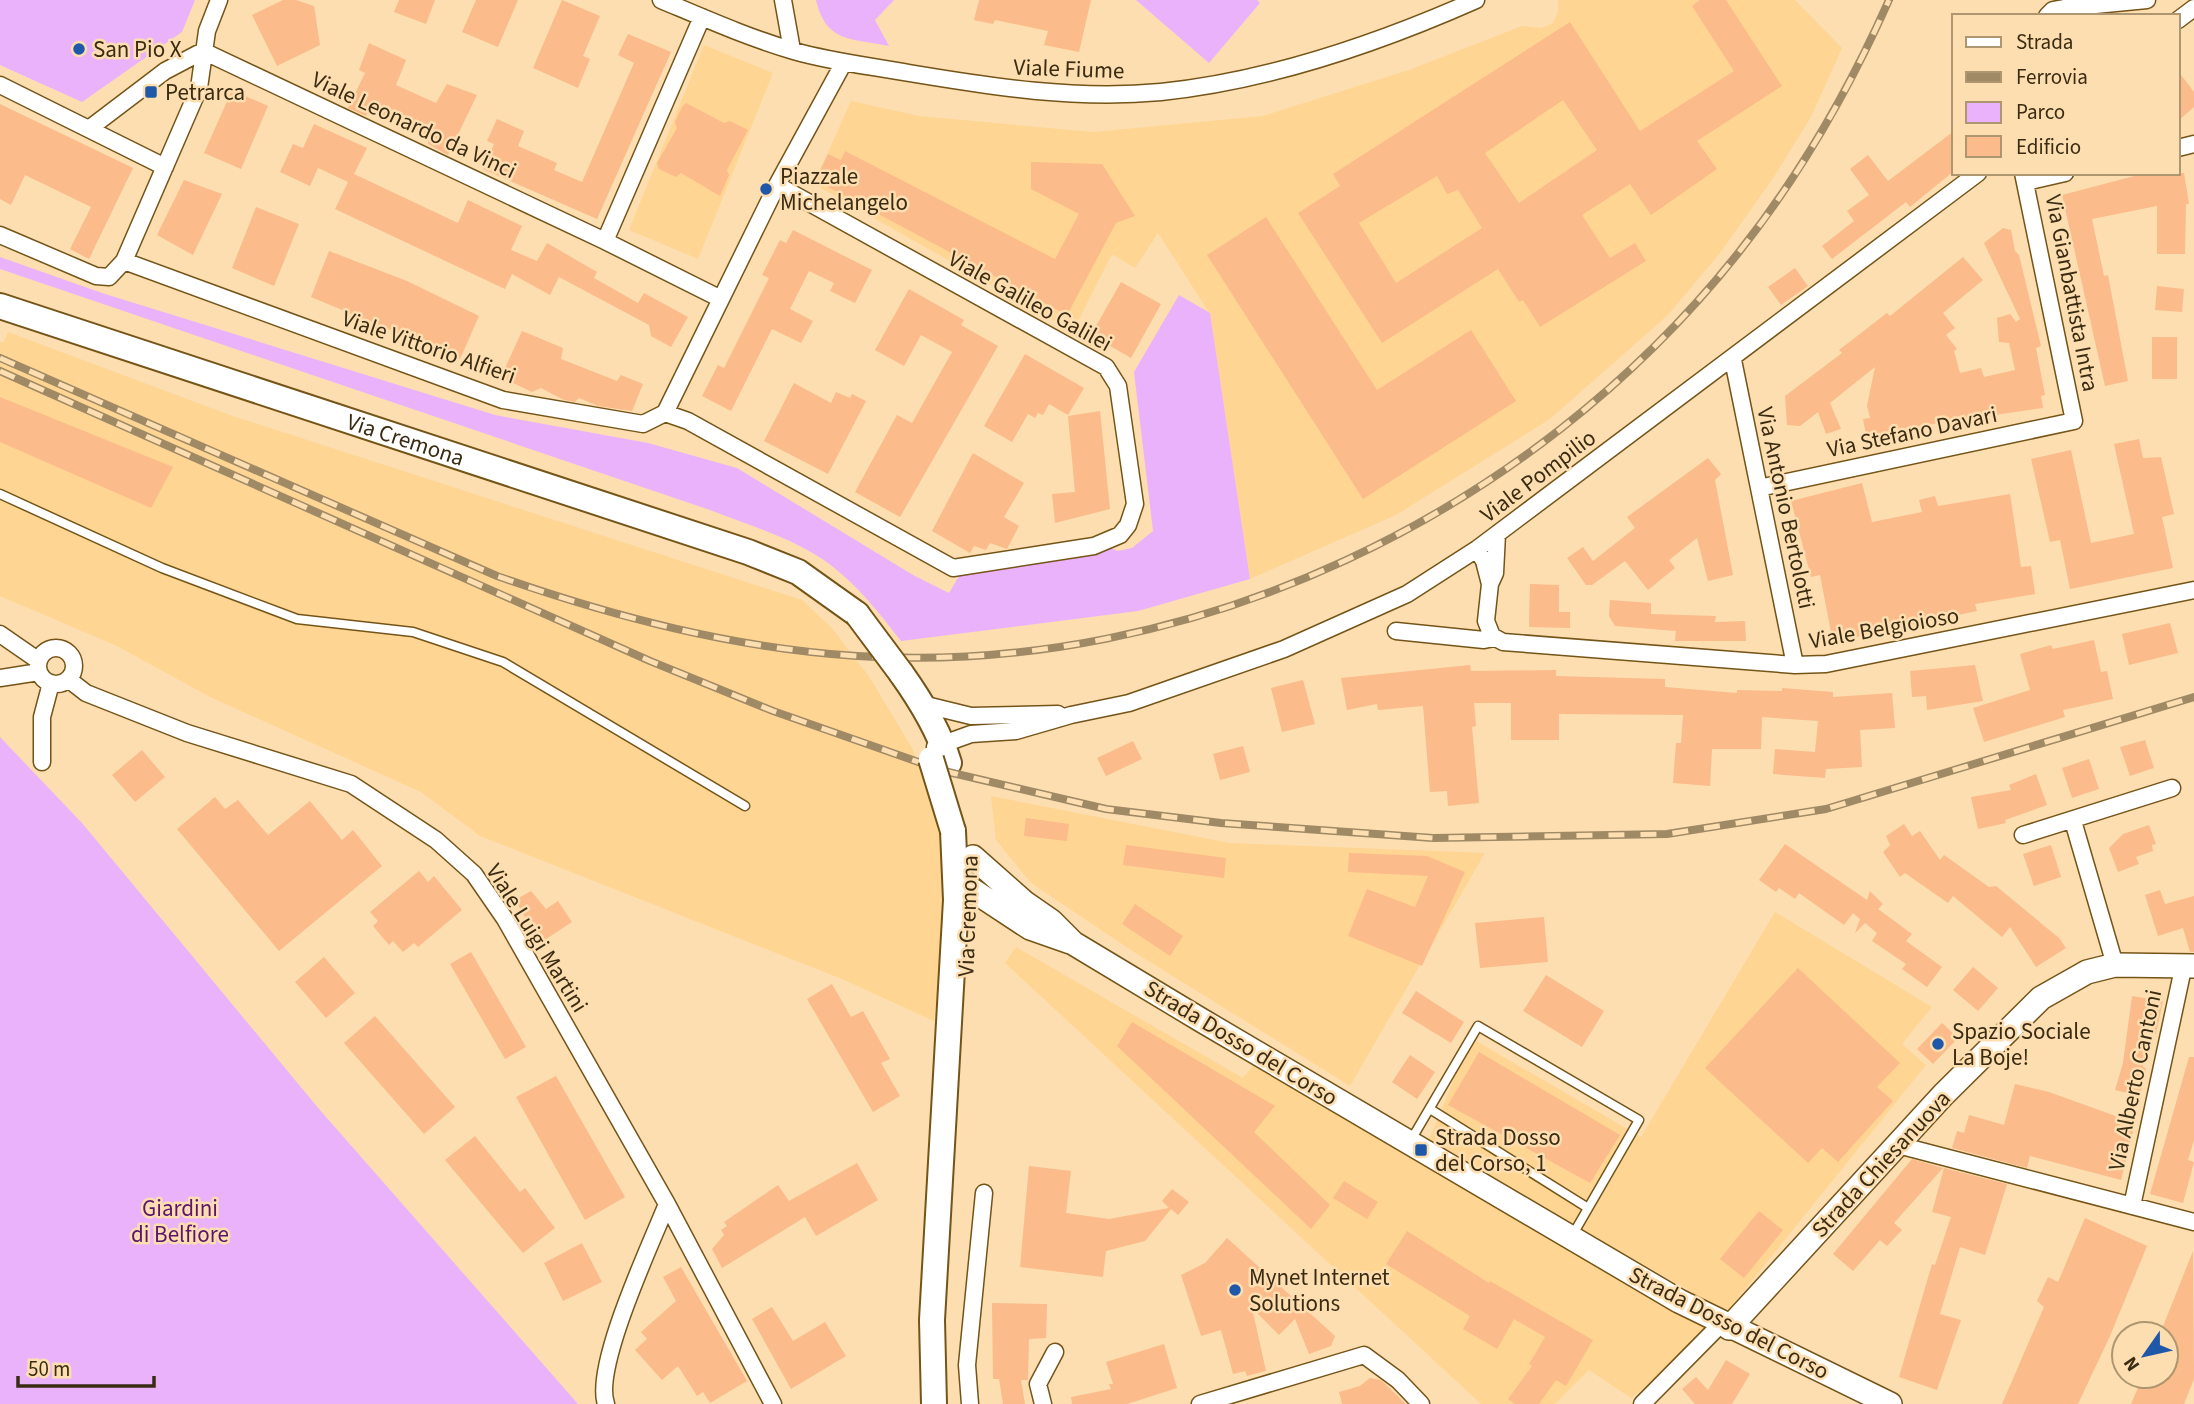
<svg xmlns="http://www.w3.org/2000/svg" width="2194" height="1404" viewBox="0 0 2194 1404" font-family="'Source Sans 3',sans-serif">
  <rect width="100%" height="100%" fill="#fcdeb0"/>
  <path fill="#ffd593" d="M1558 0H1795L1842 48 1811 117 1774 177 1720 253 1668 315 1550 419 1396 515 1250 579 1210 314 1158 233 1135 268 1112 254 1073 331 814 184 851 101 919 116 1093 132 1263 116 1409 70 1522 26 1541 28 1552 24 1558 12Z
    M704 45 773 73 698 259 629 230Z
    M8 332 230 415 802 600 832 628 870 678 912 748 939 817 948 887 934 1021 842 979 480 836 421 792 210 697 117 646 0 596V342H4Z
    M991 796 1230 843 1485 853 1350 1086 1134 952 1031 883 996 840Z
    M1775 912 1932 1007 1902 1044 1926 1065 1729 1309 1718 1307 1428 1142 1471 1038 1641 1137Z
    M1016 947 1243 1078 1257 1061 1715 1331 1631 1398 1589 1370 1555 1404H1481L1005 963Z"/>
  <path fill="#ebb2fc" d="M0 0H195L182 32 82 102 0 65Z
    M816 0H894L875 20 889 46C851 38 826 43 816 0Z
    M1136 0H1257L1260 3 1209 63Z
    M0 257 102 293 495 415 648 443 737 468 913 575 949 593 959 576 1108 546 1117 551 1132 548 1153 531 1134 372 1179 295 1210 313 1250 579 1138 611 901 641C880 614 859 587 832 566 797 539 750 526 710 510L0 269Z
    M0 737 82 823 319 1109 578 1404H0Z"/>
  <path fill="#fbbb8b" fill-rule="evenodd" d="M283 0H296L314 6 320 45 277 66 252 15Z
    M399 0H435L426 24 394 12Z
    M476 0H518L498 47 462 32Z
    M562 0 600 16 583 56 590 59 578 88 533 68Z
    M979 0H1091L1079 52 1044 45 1048 31 995 20 993 24 974 20Z
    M1700 0H1726L1782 86 1697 141 1717 169 1651 215 1630 184 1582 215 1610 258 1635 243 1646 261 1540 327 1523 300 1519 302 1498 269 1382 343 1298 213 1340 186 1333 174 1570 22 1640 131 1734 71 1692 6ZM1563 100 1597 150 1519 203 1485 153ZM1437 176 1447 194 1458 190 1482 228 1396 283 1359 223Z
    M628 34 671 52 597 219 483 169 494 144 487 141 497 119 524 131 518 146 557 163 554 170 582 182 634 63 618 55Z
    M369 43 406 60 396 85 436 103 447 84 477 95 448 155 428 144 429 137 369 110 366 116 348 108 365 73 359 70Z
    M2178 71 2194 92V107L2178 121Z
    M232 90 268 106 241 169 204 153Z
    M686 103 724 123 730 121 748 130 727 170 729 175 720 196 681 173 676 177 659 169 657 163 677 128 675 122 682 107Z
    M0 104 133 168 89 259 70 249 91 207 25 175 11 205 0 199Z
    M314 124 367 148 354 174 458 223 468 200 522 226 511 250 537 261 547 243 597 272 594 278 638 303 644 293 688 317 671 347 651 336 649 325 559 277 550 295 512 274 505 289 335 209 348 182 318 168 310 186 280 172 293 144 303 148Z
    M1954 131V171L1910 207 1906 202 1832 259 1822 246 1854 221 1847 211 1869 195 1850 169 1868 155 1888 181Z
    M845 151 1055 259 1079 214 1031 189V162L1102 164 1135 216 1116 223 1067 315 828 187 833 177 820 170 828 154 841 160Z
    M2146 173H2184L2189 204H2186L2185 254H2157V206L2092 219 2104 276 2108 275 2128 381 2105 386 2062 195Z
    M184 180 222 194 193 255 157 235Z
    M256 207 299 224 274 286 232 268Z
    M1266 217 1377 390 1471 330 1516 401 1363 499 1207 255Z
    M2003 228 2011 230 2015 251 2019 255 2041 346 2036 348 2045 395 2041 396 2043 408 1919 426 1920 434 1868 445 1863 419 1870 418 1867 406 1875 367 1830 403 1841 429 1826 434 1818 412 1800 426 1787 425 1785 396 1842 353 1839 350 1887 313 1890 316 1963 257 1983 280 1943 313 1955 328 1946 335 1957 349 1954 351 1960 373 1981 368 1984 377 2015 370 2009 343 1999 342 1997 318 2010 314 2016 322 2020 319 1984 243Z
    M793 230 872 270 855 303 830 291 834 283 809 271 790 309 813 321 801 343 772 329 731 411 702 396 718 365 724 368 769 278 762 275 780 240 786 243Z
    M329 251 407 281 479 316 460 359 311 297Z
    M1795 268 1808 286 1781 305 1768 287Z
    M1121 282 1161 304 1131 358 1091 335Z
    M2157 286 2184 289 2182 312 2155 310Z
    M909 289 964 320 961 325 998 346 900 517 855 492 897 415 912 423 952 352 921 335 904 366 875 350Z
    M522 331 563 348 561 359 617 381 621 375 643 384 632 411 598 406 579 398 575 402 564 400 541 388 532 392 501 377Z
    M2152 337H2177V379H2152Z
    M1025 354 1084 388 1068 415 1049 404 1043 415 1038 413 1035 418 1028 414 1012 442 984 426Z
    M794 383 831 403 836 392 850 398 852 394 866 401 828 474 764 441Z
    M0 397 173 467 151 508 0 442Z
    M1100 411 1110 509 1055 523 1052 494 1075 492 1068 416Z
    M2139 439 2143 458 2161 457 2174 514 2162 517 2173 568 2070 589 2060 540 2050 542 2031 459 2071 450 2091 543 2134 534 2114 444Z
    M973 453 1024 483 1004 517 1019 526 1007 549 990 543 986 550 974 546 970 553 932 531Z
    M1708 458 1721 474 1715 480 1733 575 1708 581 1697 538 1669 560 1675 568 1648 590 1625 561 1592 585H1586L1567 558 1583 547 1593 561 1635 528 1627 517Z
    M1862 483 1872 522 1922 512 1919 500 1935 496 1938 506 2010 494 2021 567 2031 566 2035 594 1975 604 1977 611 1833 642 1820 575 1811 577 1791 501Z
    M1530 584 1559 585V612H1570V628L1529 627Z
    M1610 600 1651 603V614L1716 616 1715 622 1745 621 1746 641H1675L1676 631 1615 626 1609 616Z
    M2170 623 2178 653 2129 665 2122 634Z
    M2094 640 2101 672 2107 671 2113 699 2063 710 2065 717 1984 742 1973 708 2030 690 2020 654 2051 645 2053 649Z
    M1470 665 1471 671 1556 670V676L1665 679V687L1737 693V690L1782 691V688L1833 692V697L1892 693 1895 728 1860 730 1862 767 1826 769 1825 778 1773 774 1775 749 1815 752 1818 721 1762 717 1761 749H1712L1710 786 1673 783 1676 743H1681L1683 715 1559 714V740H1511V703H1474L1476 726 1472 727 1479 803 1448 806 1447 791 1430 792 1423 706 1378 710 1377 704 1347 710 1341 678Z
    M1975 665 1983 701 1927 710 1926 696 1912 697 1910 671Z
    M1303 680 1315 724 1282 732 1271 688Z
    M2145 740 2154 768 2130 776 2120 747Z
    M1133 741 1142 759 1106 776 1097 758Z
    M1243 746 1250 772 1220 780 1213 754Z
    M142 750 165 777 135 802 112 775Z
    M2089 759 2099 789 2072 798 2062 768Z
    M2036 774 2047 805 2005 820 2006 823 1978 829 1971 797 2011 790 2009 785Z
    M215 797 225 809 238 800 268 835 310 801 342 840 353 830 382 866 279 951 177 829Z
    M1026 818 1069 824 1067 841 1024 836Z
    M1904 824 1912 836 1920 831 1940 860 1944 855 1989 887 1996 886 2059 938 2066 948 2036 967 2010 927 2002 937 1953 896 1948 903 1905 873 1900 877 1883 852 1890 845 1886 836Z
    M2149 825 2156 844 2152 845 2153 851 2136 857 2139 864 2118 872 2109 848 2123 834Z
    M1785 844 1867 900 1870 891 1883 904 1878 909 1912 934 1906 941 1942 967 1927 987 1902 969 1906 964 1872 941 1877 933 1865 923 1855 933 1860 919 1853 913 1844 925 1799 893 1795 899 1779 888 1776 892 1759 880Z
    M1126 845 1226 858 1224 878 1123 865Z
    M2051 845 2061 877 2034 886 2023 854Z
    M1349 853 1427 856 1465 872 1422 966 1348 936 1367 889 1415 907 1428 876 1348 872Z
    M419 871 428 882 434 876 462 910 418 947 414 943 403 952 393 941 389 945 373 926 378 921 370 912Z
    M2160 890 2165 904 2194 896V952H2190L2183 928 2158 936 2145 895Z
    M531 891 546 909 558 901 572 922 540 943 515 900Z
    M1135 904 1183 936 1170 956 1122 924Z
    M1544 917 1548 962 1480 968 1475 923Z
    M471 952 526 1047 505 1059 450 964Z
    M324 957 355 993 326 1018 295 982Z
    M1973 967 1998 988 1978 1011 1953 990Z
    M1798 968 1900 1063 1877 1087 1893 1101 1838 1162 1822 1148 1808 1163 1705 1068Z
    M1546 975 1604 1011 1582 1047 1523 1011Z
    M832 984 851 1017 863 1011 890 1059 881 1063 900 1096 873 1112 807 999Z
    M1416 991 1464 1022 1451 1043 1402 1013Z
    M2132 996 2163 1001 2156 1034H2146L2143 1067 2146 1068 2140 1096 2115 1090 2123 1063Z
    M375 1016 455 1107 424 1134 344 1043Z
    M1132 1022 1275 1106 1254 1132 1330 1205 1311 1229 1117 1046Z
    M1942 1023 1958 1038 1933 1064 1917 1049Z
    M1479 1052 1620 1135 1590 1183 1448 1105Z
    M1410 1055 1435 1072 1417 1099 1392 1082Z
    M2189 1057H2194V1140L2188 1160 2194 1162 2183 1203 2150 1194Z
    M556 1076 625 1197 585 1220 516 1097Z
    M2015 1084 2049 1092 2135 1123 2121 1180 2030 1156 2027 1168 1952 1148 1957 1131 1964 1133 1969 1115 2004 1125Z
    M475 1136 520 1192 525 1188 555 1228 523 1253 445 1160Z
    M1912 1159 1943 1168 1894 1223 1902 1230 1887 1246 1880 1240 1853 1271 1833 1254Z
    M857 1163 878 1200 816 1236 805 1217 722 1268 712 1249 724 1235 721 1230 727 1226 724 1222 778 1185 789 1201Z
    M1029 1166 1071 1171 1066 1213 1109 1219 1169 1208 1162 1201 1172 1189 1189 1202 1178 1215 1171 1209 1145 1241 1106 1251 1103 1277 1020 1267Z
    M1944 1168 2007 1184 1985 1255 1960 1247 1940 1314 1961 1320 1937 1390 1899 1377 1932 1264 1935 1265 1951 1217 1932 1212Z
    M1344 1181 1378 1202 1367 1219 1333 1198Z
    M1759 1211 1783 1230 1744 1278 1720 1259Z
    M2085 1218 2147 1246 2110 1336 2078 1404H2002L2044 1307 2037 1301 2048 1277 2058 1282Z
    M1407 1231 1489 1283 1490 1281 1593 1340 1566 1386 1556 1380 1539 1404H1515L1508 1399 1532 1366 1529 1364 1545 1337 1514 1319 1497 1349 1463 1329 1470 1316 1386 1264Z
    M1227 1238 1335 1336 1331 1346 1309 1354 1295 1319 1279 1335 1252 1308 1266 1371 1247 1376 1245 1371 1233 1374 1221 1330 1201 1336 1181 1275 1205 1263Z
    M582 1243 602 1282 563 1301 544 1263Z
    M2193 1251 2194 1379 2184 1404H2131L2143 1376H2166V1334H2160Z
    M681 1267 747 1381 710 1403 703 1392 697 1396 678 1366 662 1380 635 1350 647 1339 641 1332 676 1301 663 1277Z
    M992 1303 1047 1304 1046 1338 1029 1339 1028 1380H1021L1025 1404H1003L999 1379H993Z
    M772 1307 793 1341 825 1322 846 1356 791 1389 752 1319Z
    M1164 1344 1177 1388 1127 1404H1072L1071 1397 1111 1389 1109 1384H1113L1106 1362Z
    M1726 1360 1750 1374 1732 1404H1695L1682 1389 1696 1377 1708 1390Z
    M1370 1378 1381 1380 1406 1404H1342L1339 1392 1360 1386Z"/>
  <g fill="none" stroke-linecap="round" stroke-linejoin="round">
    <g stroke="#755418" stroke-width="11">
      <path id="service" d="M0 494 162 568 297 619 413 632 503 662 745 806
        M1430 1109 1588 1208
        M1411 1140 1478 1026 1639 1120 1572 1236"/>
    </g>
    <g stroke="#755418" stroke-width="19">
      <path id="minor" d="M661 0C704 18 749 38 794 51 832 62 870 66 909 73 993 87 1075 100 1161 92 1268 81 1379 43 1476 0
        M783 0 792 50
        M2047 16 2053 10 2064 8 2147 0
        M2178 20 2194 8
        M203 51 605 241 721 299
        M0 85 165 167
        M90 128 165 71 203 51
        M2178 148 2194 144
        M2026 182 2065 173
        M0 235 96 276 109 277 124 261 199 88 207 31 219 0
        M605 241 702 17
        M124 261 503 400 643 424 665 413 688 421 953 568 1094 546 1120 535 1128 525 1135 504 1118 386 1106 367 777 185
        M1733 360 1795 665
        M665 413 777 185 843 64
        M1759 488 2074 421 2023 173
        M1477 549 1484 561 1490 584 1495 573 1497 534
        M1490 584 1486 621 1492 636 1503 642 1795 665 1826 664 2194 590
        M1396 631 1484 640 1494 638
        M0 634 39 661
        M38 666a18 18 0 1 1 36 0a18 18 0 1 1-36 0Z
        M0 678 39 672
        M68 679 86 693 187 733 351 784 436 840 474 874 505 919 667 1204 773 1404
        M922 704 971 716 1058 714
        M935 747 971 734 1016 731 1071 715 1129 703 1284 649 1407 594 1477 549 1978 173
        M42 762V717L51 683
        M2073 821 2115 965
        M2023 835 2172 788
        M1898 1145 2194 1222
        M2132 1206 2184 964
        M606 1404C593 1367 651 1244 667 1204
        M970 1404 967 1365 984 1193
        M1043 1404 1038 1384 1055 1352
        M1200 1404 1364 1355 1398 1380 1421 1404
        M1642 1404 1721 1324"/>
    </g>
    <g stroke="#755418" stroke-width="26">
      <path id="secondary" d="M973 857 1025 903 1051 921 1073 943 1201 1020 1679 1301 1890 1404
        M957 880 1030 928 1070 942
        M1729 1328 1943 1095 2041 998 2087 972 2115 965 2194 966"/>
    </g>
    <g stroke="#755418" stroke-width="28">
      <g id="primary">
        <path id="s1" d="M0 306 748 552 798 572 857 614"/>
        <path d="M901 673C921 701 939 730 949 763"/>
        <path d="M934 1404 932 1320 956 900 953 831"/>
      </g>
    </g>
    <use href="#service" stroke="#fff" stroke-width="8"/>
    <use href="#minor" stroke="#fff" stroke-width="16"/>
    <use href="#secondary" stroke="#fff" stroke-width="23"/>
    <use href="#primary" stroke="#fff" stroke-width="24"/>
    <g stroke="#a08965" stroke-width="8">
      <path id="rail" d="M0 358 497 576C614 617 733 648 857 656 1192 677 1532 514 1739 252 1801 174 1849 90 1889 0
        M0 371 650 661 773 711 944 771 1106 809 1221 823 1433 838 1667 834 1826 809 2194 697"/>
    </g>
    <use href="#rail" stroke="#fcdeb0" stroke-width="5" stroke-dasharray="16" stroke-linecap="butt"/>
    <g stroke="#755418" stroke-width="28" stroke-linecap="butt">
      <path id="primary-bridge" d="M857 614 901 673
        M931 759 953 831"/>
    </g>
    <use href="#primary-bridge" stroke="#fff" stroke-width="24"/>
  </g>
  <g fill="#1f57a9" stroke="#fcdeb0" stroke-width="2.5">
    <circle cx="79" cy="49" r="7"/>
    <rect x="144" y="85" width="14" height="14" rx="3.5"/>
    <circle cx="766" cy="189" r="7"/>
    <circle cx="1938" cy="1044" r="7"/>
    <rect x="1414" y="1143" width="14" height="14" rx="3.5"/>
    <circle cx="1235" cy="1290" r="7"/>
  </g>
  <g text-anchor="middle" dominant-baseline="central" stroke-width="5" stroke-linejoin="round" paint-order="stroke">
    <g font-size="23" fill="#3a2b13" stroke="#fcdeb0" text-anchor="start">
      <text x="93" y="49">San Pio X</text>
      <text x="165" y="92">Petrarca</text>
      <text x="780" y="176">Piazzale<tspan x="780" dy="26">Michelangelo</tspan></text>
      <text x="1952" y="1031">Spazio Sociale<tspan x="1952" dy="26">La Boje!</tspan></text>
      <text x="1435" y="1137">Strada Dosso<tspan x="1435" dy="26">del Corso, 1</tspan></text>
      <text x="1249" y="1277">Mynet Internet<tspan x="1249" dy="26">Solutions</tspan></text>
    </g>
    <g font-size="23" fill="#3a2b13" stroke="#fcdeb0">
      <text transform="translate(1069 69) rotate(2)">Viale Fiume</text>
      <text transform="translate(414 125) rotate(25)">Viale Leonardo da Vinci</text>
      <text transform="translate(2072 293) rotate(79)">Via Gianbattista Intra</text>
      <text transform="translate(1030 301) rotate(29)">Viale Galileo Galilei</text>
      <text transform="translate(429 347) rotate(19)">Viale Vittorio Alfieri</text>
      <text transform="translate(1912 432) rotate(-12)">Via Stefano Davari</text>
      <text stroke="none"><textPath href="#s1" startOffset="427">Via Cremona</textPath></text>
      <text transform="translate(1538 476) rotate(-37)">Viale Pompilio</text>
      <text transform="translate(1786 508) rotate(78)">Via Antonio Bertolotti</text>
      <text transform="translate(1884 628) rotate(-10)">Viale Belgioioso</text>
      <text transform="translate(968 916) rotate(-88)">Via Cremona</text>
      <text transform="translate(537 938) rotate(58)">Viale Luigi Martini</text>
      <text transform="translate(1241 1043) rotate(31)">Strada Dosso del Corso</text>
      <text transform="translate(2135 1080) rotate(-78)">Via Alberto Cantoni</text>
      <text transform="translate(1881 1164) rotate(-47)">Strada Chiesanuova</text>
      <text transform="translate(1729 1323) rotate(27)">Strada Dosso del Corso</text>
    </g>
    <g font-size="23" fill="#5c146e" stroke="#fcdeb0">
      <text x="180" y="1208">Giardini<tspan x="180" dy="26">di Belfiore</tspan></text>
    </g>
  </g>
  <rect x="1952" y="14" width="228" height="161" fill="#fcdeb0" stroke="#ae9671" stroke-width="2"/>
  <rect x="1966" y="37" width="35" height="10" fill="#ffffff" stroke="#ae9671" stroke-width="2"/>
  <text x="2016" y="49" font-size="21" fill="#3a2b13">Strada</text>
  <rect x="1966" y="72" width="35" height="10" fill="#a08965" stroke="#ae9671" stroke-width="2"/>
  <text x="2016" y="84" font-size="21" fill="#3a2b13">Ferrovia</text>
  <rect x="1966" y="102" width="35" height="21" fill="#ebb2fc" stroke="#ae9671" stroke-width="2"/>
  <text x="2016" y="119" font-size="21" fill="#3a2b13">Parco</text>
  <rect x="1966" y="136" width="35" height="21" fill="#fbbb8b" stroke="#ae9671" stroke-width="2"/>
  <text x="2016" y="154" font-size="21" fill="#3a2b13">Edificio</text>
  <g transform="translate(2145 1355) rotate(236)"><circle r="33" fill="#fcdeb0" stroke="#ae9671" stroke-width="2"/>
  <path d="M0-5L12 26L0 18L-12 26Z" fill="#1f57a9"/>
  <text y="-10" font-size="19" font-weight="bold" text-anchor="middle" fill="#3a2b13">N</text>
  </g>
  <path d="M18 1376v10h136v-10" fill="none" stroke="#3a2b13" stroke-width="3.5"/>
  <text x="28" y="1376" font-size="21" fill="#3a2b13" stroke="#fcdeb0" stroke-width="5" paint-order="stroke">50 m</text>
</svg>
